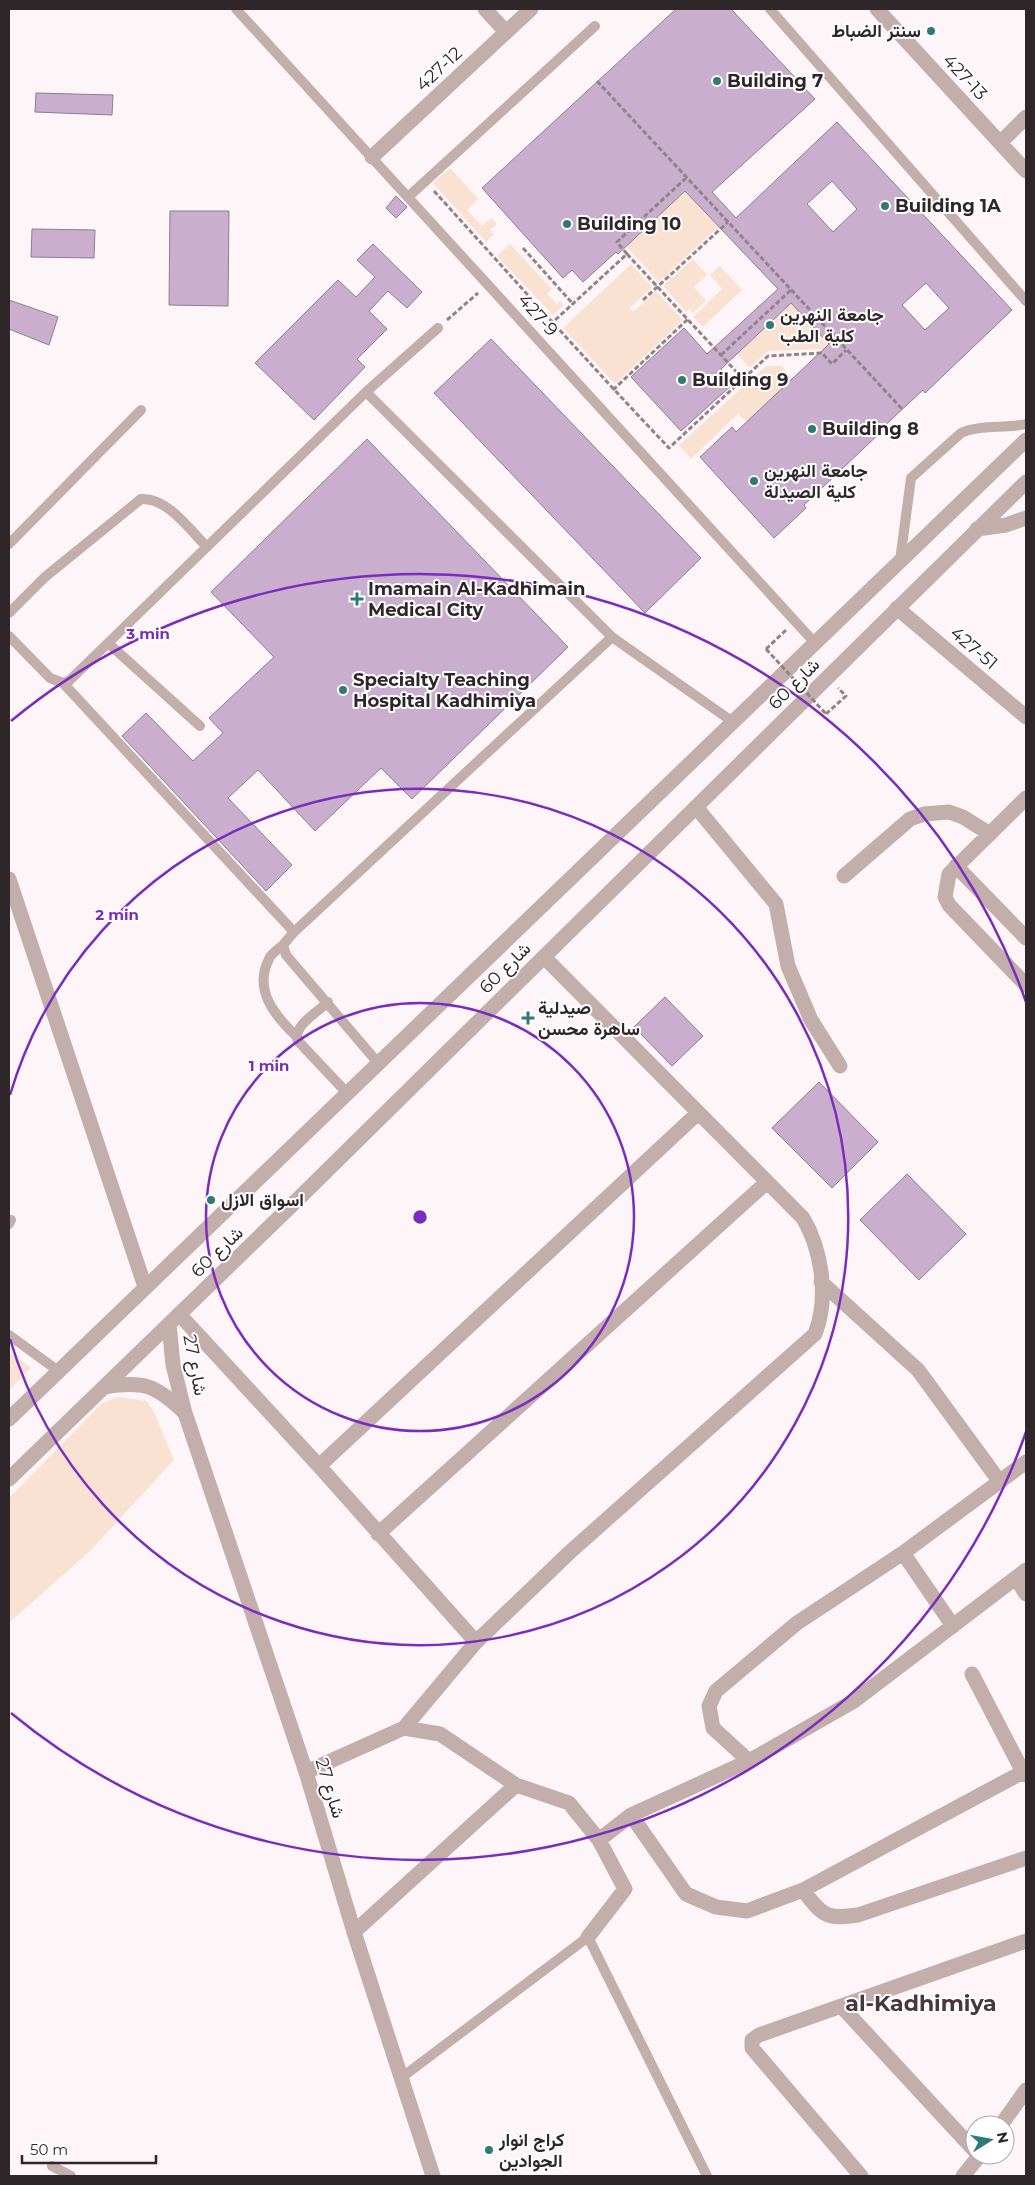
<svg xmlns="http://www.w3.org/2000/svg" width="1035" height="2185" viewBox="0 0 1035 2185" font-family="Montserrat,Vazirmatn,sans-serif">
  <rect width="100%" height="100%" fill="#fef5f8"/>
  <path fill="#f9e2d1" d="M450 168 478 199 467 210 482 226 491 218 497 224 490 230 494 235 486 242 433 183Z
    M685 191 718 227 659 282 626 246Z
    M510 244 552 289 547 294 557 304 560 301 564 305 553 315 497 256Z
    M693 259 707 275 694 287 706 301 693 313 690 309 686 312 663 286Z
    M631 264 652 287 630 308 633 312 656 291 683 320 615 384 563 328Z
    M720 266 742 290 703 327 693 317 722 289 710 275Z
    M791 303 836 351 829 357 822 349 768 351 750 368 737 354Z
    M766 366H782L793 379 747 422 738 414 691 459 679 445Z
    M9 1352 31 1368 9 1390Z
    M118 1397 147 1401 155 1414 174 1460 91 1550 9 1623V1498L102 1403Z"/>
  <path fill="#c9afcd" stroke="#8b7e8d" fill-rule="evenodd" d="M676 9H731L815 99 712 192 736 218 837 122 1012 310 925 393 923 390 880 430 881 432 804 505 806 508 774 538 700 457 732 427 736 432 829 344 791 303 721 369 734 383 681 431 631 377 684 328 707 354 778 289 685 191 618 254 616 252 583 282 572 270 563 278 482 188ZM832 181 857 209 833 232 807 204ZM926 283 949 308 925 330 902 305Z
    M36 93 113 95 112 115 35 112Z
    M396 196 407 207 396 218 386 208Z
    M170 211H229L228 306 169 305Z
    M32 229 95 230 94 258 31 257Z
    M373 244 422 292 407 308 388 291 369 311 387 329 357 359 365 367 314 420 255 363 338 280 356 297 375 277 357 260Z
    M9 300 58 317 49 345 9 329Z
    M491 339 701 558 645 613 434 393Z
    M367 439 568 647 412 799 381 768 315 831 258 770 228 798 292 865 266 891 122 736 146 713 193 761 223 733 209 718 274 657 211 592Z
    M665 997 703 1036 672 1066 634 1027Z
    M819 1082 878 1142 832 1188 772 1128Z
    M907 1174 966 1234 919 1280 860 1220Z"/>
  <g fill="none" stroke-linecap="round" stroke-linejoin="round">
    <path stroke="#8e8588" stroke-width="3" stroke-dasharray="5 2.5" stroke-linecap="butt" d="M597 81 902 409
      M434 191C512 277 589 364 669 448L743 379 627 254 553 322 546 328
      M523 248 573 304
      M627 254 617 242 687 177
      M643 300 728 222
      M447 320 478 293
      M721 355 791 290
      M743 379 768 356 822 353 832 364 846 350
      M613 390 688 319
      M766 649 786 630
      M826 714 846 696 838 688"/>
    <path stroke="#c2aeab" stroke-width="10" d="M236 9 815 643
      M770 9 1026 301
      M408 197 595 26
      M366 392 612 637 733 722
      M9 544 141 410
      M900 561 911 478 961 433C981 424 1005 429 1026 424
      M9 613 45 577 141 499C167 497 190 530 207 547
      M9 636 50 678 63 683 69 681 366 392 438 328
      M108 643 200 726
      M63 683 294 932
      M283 945C279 949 271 953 269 959 253 990 275 1016 297 1037
      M328 1002C318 1012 292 1026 298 1041L347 1093
      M378 1063 286 955 283 945 294 932 612 637
      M9 1224 11 1220
      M9 1335 57 1370
      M401 2078 588 1937 707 2176
      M52 2166 71 2176"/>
    <path stroke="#c2aeab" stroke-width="15" d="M485 9 506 32
      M877 9 1026 171
      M1000 143 1026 117
      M372 157 531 9
      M977 529 1006 525 1026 518
      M897 608 1026 717
      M1026 798 949 874 945 897 949 905 1026 985
      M696 807 776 904 788 966 811 1020 840 1066
      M956 866 1026 938
      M844 876 910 819 924 814 949 812 963 817 990 834
      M9 879 145 1287
      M821 1282 918 1370 1000 1482
      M179 1314 319 1466 476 1642
      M319 1466 698 1113
      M378 1534 767 1182
      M903 1553 953 1626
      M1016 1578 1026 1594
      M972 1674 1023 1772 1026 1775
      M404 1728 476 1642 570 1552 815 1334C829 1298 822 1250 803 1218L544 957
      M749 1761 713 1728 709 1706 716 1691 797 1623 903 1553 1026 1462
      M306 1772 404 1728 440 1734 516 1785 569 1803 599 1840 625 1889 588 1937
      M631 1815 686 1894 716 1907 747 1911 803 1890 1023 1772
      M599 1840 631 1815 749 1761 854 1701 1026 1570
      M803 1890C822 1915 826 1920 858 1915L1026 1858
      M354 1932 516 1785
      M841 2006 975 2151
      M1001 2125 1026 2090
      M861 2176 752 2048V2040L759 2035 1026 1941
      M963 2176 980 2155"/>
    <path stroke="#c2aeab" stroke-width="15" d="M169 1324 173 1365 185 1413 306 1772 354 1932 433 2176
      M105 1387C144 1380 157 1386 185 1413
      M9 1419 1026 440
      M9 1479 292 1205 1026 482"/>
    <path stroke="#8e8588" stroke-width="3" stroke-dasharray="5 2.5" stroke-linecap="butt" d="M766 649 826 714"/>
  </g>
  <g fill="none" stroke="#7b2cbf" stroke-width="2.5">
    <circle cx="420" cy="1217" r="214"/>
    <path d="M10 1095A428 428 0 1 1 10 1339"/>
    <path d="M1026 1432A643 643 0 0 1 11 1713M11 721A643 643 0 0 1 1026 1002"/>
  </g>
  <g fill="#307977" stroke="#fff" stroke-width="2">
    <circle cx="931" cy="31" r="5"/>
    <circle cx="717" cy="81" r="5"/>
    <circle cx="885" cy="206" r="5"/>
    <circle cx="567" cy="224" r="5"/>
    <circle cx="770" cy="325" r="5"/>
    <circle cx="682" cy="380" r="5"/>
    <circle cx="812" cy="429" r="5"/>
    <circle cx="754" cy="481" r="5"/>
    <path d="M354.5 591.5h5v5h5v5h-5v5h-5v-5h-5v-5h5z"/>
    <circle cx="343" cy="690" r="5"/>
    <path d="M525.5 1010.5h5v5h5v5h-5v5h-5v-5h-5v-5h5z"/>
    <circle cx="211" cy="1200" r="5"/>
    <circle cx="489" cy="2150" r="5"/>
  </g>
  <g text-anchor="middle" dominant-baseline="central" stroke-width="4" stroke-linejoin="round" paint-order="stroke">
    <g font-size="18" font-weight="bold" fill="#2f2629" stroke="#fff" text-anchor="start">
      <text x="921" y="31" text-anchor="end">سنتر الضباط</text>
      <text x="727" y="81">Building 7</text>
      <text x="895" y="206">Building 1A</text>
      <text x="577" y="224">Building 10</text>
      <text x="780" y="315">جامعة النهرين<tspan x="780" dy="21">كلية الطب</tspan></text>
      <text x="692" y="380">Building 9</text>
      <text x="822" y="429">Building 8</text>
      <text x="764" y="471">جامعة النهرين<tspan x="764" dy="21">كلية الصيدلة</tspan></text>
      <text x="368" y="589">Imamain Al-Kadhimain<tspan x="368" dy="21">Medical City</tspan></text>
      <text x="353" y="680">Specialty Teaching<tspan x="353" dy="21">Hospital Kadhimiya</tspan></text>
      <text x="538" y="1008">صيدلية<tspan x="538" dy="21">ساهرة محسن</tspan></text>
      <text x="221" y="1200">اسواق الازل</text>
      <text x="499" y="2140">كراج انوار<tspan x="499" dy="21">الجوادين</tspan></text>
    </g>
    <g font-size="18" fill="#2f2629" stroke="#fff">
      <text transform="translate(439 69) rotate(-43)">427-12</text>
      <text transform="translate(965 77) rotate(47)">427-13</text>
      <text transform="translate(538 315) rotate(48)">427-9</text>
      <text transform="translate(974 648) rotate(40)">427-51</text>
      <text transform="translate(794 684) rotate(-45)">شارع 60</text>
      <text transform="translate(505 968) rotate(-45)">شارع 60</text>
      <text transform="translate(217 1252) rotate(-44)">شارع 60</text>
      <text transform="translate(195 1365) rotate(79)">شارع 27</text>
      <text transform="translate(330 1788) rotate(73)">شارع 27</text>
    </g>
    <g font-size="22" font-weight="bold" fill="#48373d" stroke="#fff">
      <text x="921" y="2003">al-Kadhimiya</text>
    </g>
  </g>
  <circle cx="420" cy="1217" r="8" fill="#7b2cbf" stroke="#fff" stroke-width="2.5"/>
  <g font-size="15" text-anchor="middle" font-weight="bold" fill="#7b2cbf" stroke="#fff" stroke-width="4" stroke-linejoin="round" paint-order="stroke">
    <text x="148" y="639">3 min</text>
    <text x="117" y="920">2 min</text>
    <text x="269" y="1071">1 min</text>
  </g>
  <rect width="1035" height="2185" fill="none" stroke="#2f2629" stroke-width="20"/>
  <g transform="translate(990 2140) rotate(79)"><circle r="24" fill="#ffffff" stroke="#aca8a9"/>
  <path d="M0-4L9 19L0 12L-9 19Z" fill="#307977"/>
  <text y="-8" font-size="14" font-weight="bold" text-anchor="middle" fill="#2f2629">N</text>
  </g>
  <path d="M22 2155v8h134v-8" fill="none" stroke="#2f2629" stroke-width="2.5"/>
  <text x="30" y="2155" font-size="15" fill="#2f2629" stroke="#ffffff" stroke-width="4" paint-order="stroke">50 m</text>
</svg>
